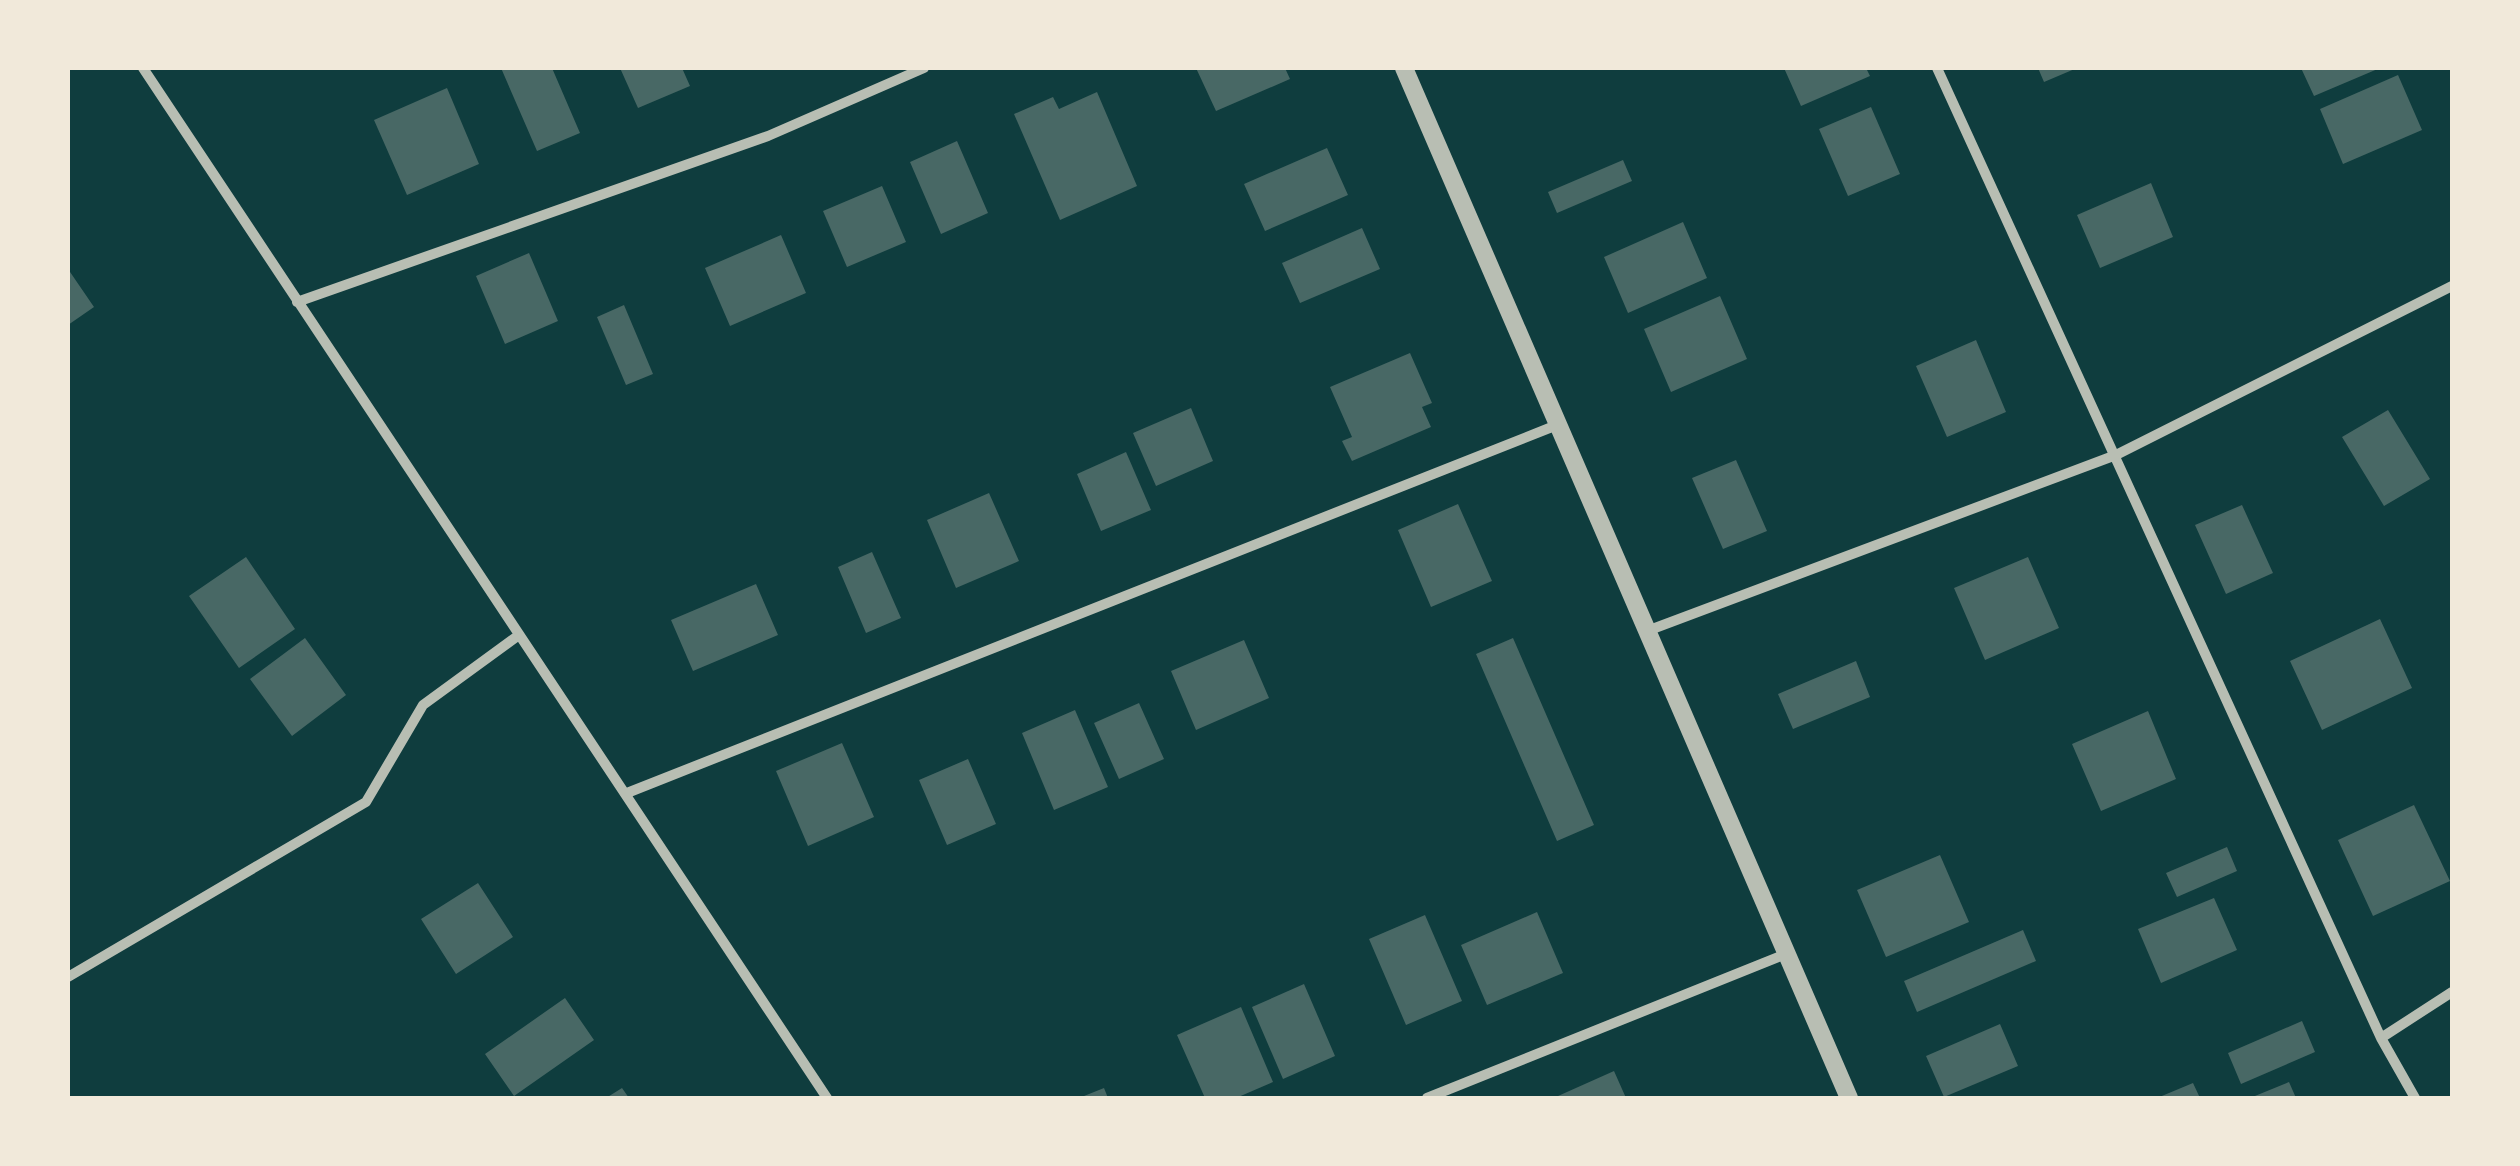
<svg xmlns="http://www.w3.org/2000/svg" width="2520" height="1166" viewBox="0 0 2520 1166" font-family="Barlow,sans-serif">
  <rect width="100%" height="100%" fill="#0f3d3e"/>
  <path fill="#486865" d="M501 68H552L580 133 537 151Z
    M620 68H682L690 86 638 108Z
    M1196 68H1285L1290 79 1216 111Z
    M1784 68H1866L1870 76 1801 106Z
    M2038 68H2077L2044 82Z
    M2301 68H2380L2314 96Z
    M2398 75 2422 130 2343 164 2320 109Z
    M447 88 479 164 407 195 374 120Z
    M1097 92 1137 186 1060 220 1014 114 1053 97 1059 109Z
    M1871 107 1900 174 1848 196 1819 129Z
    M957 141 988 213 941 234 910 162Z
    M1327 148 1348 195 1265 231 1244 184Z
    M1623 160 1632 181 1557 213 1548 192Z
    M2151 183 2173 237 2100 268 2077 215Z
    M882 186 906 242 847 267 823 211Z
    M1683 222 1707 278 1628 313 1604 257Z
    M1362 228 1380 269 1300 303 1282 263Z
    M781 235 806 293 730 326 705 268Z
    M529 253 558 321 505 344 476 276Z
    M68 269 94 307 68 325Z
    M1720 296 1747 359 1671 392 1644 329Z
    M624 305 653 374 626 385 597 317Z
    M1976 340 2006 412 1947 437 1916 366Z
    M1410 353 1432 403 1422 407 1431 427 1352 461 1342 441 1352 437 1330 387Z
    M1191 408 1213 461 1156 486 1133 433Z
    M2388 410 2430 479 2384 506 2342 437Z
    M1126 452 1151 510 1101 531 1077 474Z
    M1736 460 1767 531 1723 549 1692 478Z
    M989 493 1019 561 956 588 927 520Z
    M1458 504 1492 581 1431 607 1398 530Z
    M2242 505 2273 573 2226 594 2195 525Z
    M872 552 901 618 866 633 838 567Z
    M246 557 295 629 239 668 189 596Z
    M2028 557 2059 628 1985 660 1954 588Z
    M756 584 778 635 693 671 671 620Z
    M2380 619 2412 688 2322 730 2290 661Z
    M305 638 346 695 292 736 250 679Z
    M1513 638 1594 825 1557 841 1476 654Z
    M1244 640 1269 698 1196 730 1171 671Z
    M1856 661 1870 697 1793 729 1778 694Z
    M1139 703 1164 759 1119 779 1094 723Z
    M1075 710 1108 787 1054 810 1022 733Z
    M2148 711 2176 779 2101 811 2072 744Z
    M842 743 874 817 808 846 776 771Z
    M968 759 996 824 947 845 919 780Z
    M2414 805 2450 881 2373 916 2338 840Z
    M2227 847 2237 871 2177 897 2166 873Z
    M1940 855 1969 922 1886 957 1857 890Z
    M478 883 513 937 456 974 421 919Z
    M2214 898 2237 950 2161 983 2138 929Z
    M1537 912 1563 973 1487 1005 1461 945Z
    M1425 915 1462 1001 1406 1025 1369 939Z
    M2023 930 2036 961 1917 1012 1904 981Z
    M1304 984 1335 1056 1283 1079 1252 1007Z
    M565 998 594 1040 514 1096 485 1054Z
    M1241 1007 1273 1082 1236 1098H1205L1177 1035Z
    M2302 1021 2315 1052 2241 1084 2228 1053Z
    M2000 1024 2018 1066 1944 1097 1926 1056Z
    M1614 1071 1626 1098H1559L1558 1096Z
    M2289 1082 2296 1098H2250Z
    M2193 1083 2200 1098H2157Z
    M622 1088 629 1098H606Z
    M1104 1088 1108 1098H1079Z"/>
  <g fill="none" stroke-linecap="round" stroke-linejoin="round">
    <path stroke="#b8beb3" stroke-width="10" d="M143 68C369 413 601 753 827 1098
      M1937 68 2381 1038 2415 1098
      M297 302 768 136 924 68
      M1647 631 2116 455 2452 286
      M627 793 1557 425
      M68 977 366 802 423 705 519 635
      M2381 1038 2452 992
      M1427 1098 1786 954"/>
    <path stroke="#b8beb3" stroke-width="18" d="M1404 68 1849 1098"/>
  </g>
  <rect width="2520" height="1166" fill="none" stroke="#f1e9da" stroke-width="140"/>
</svg>
